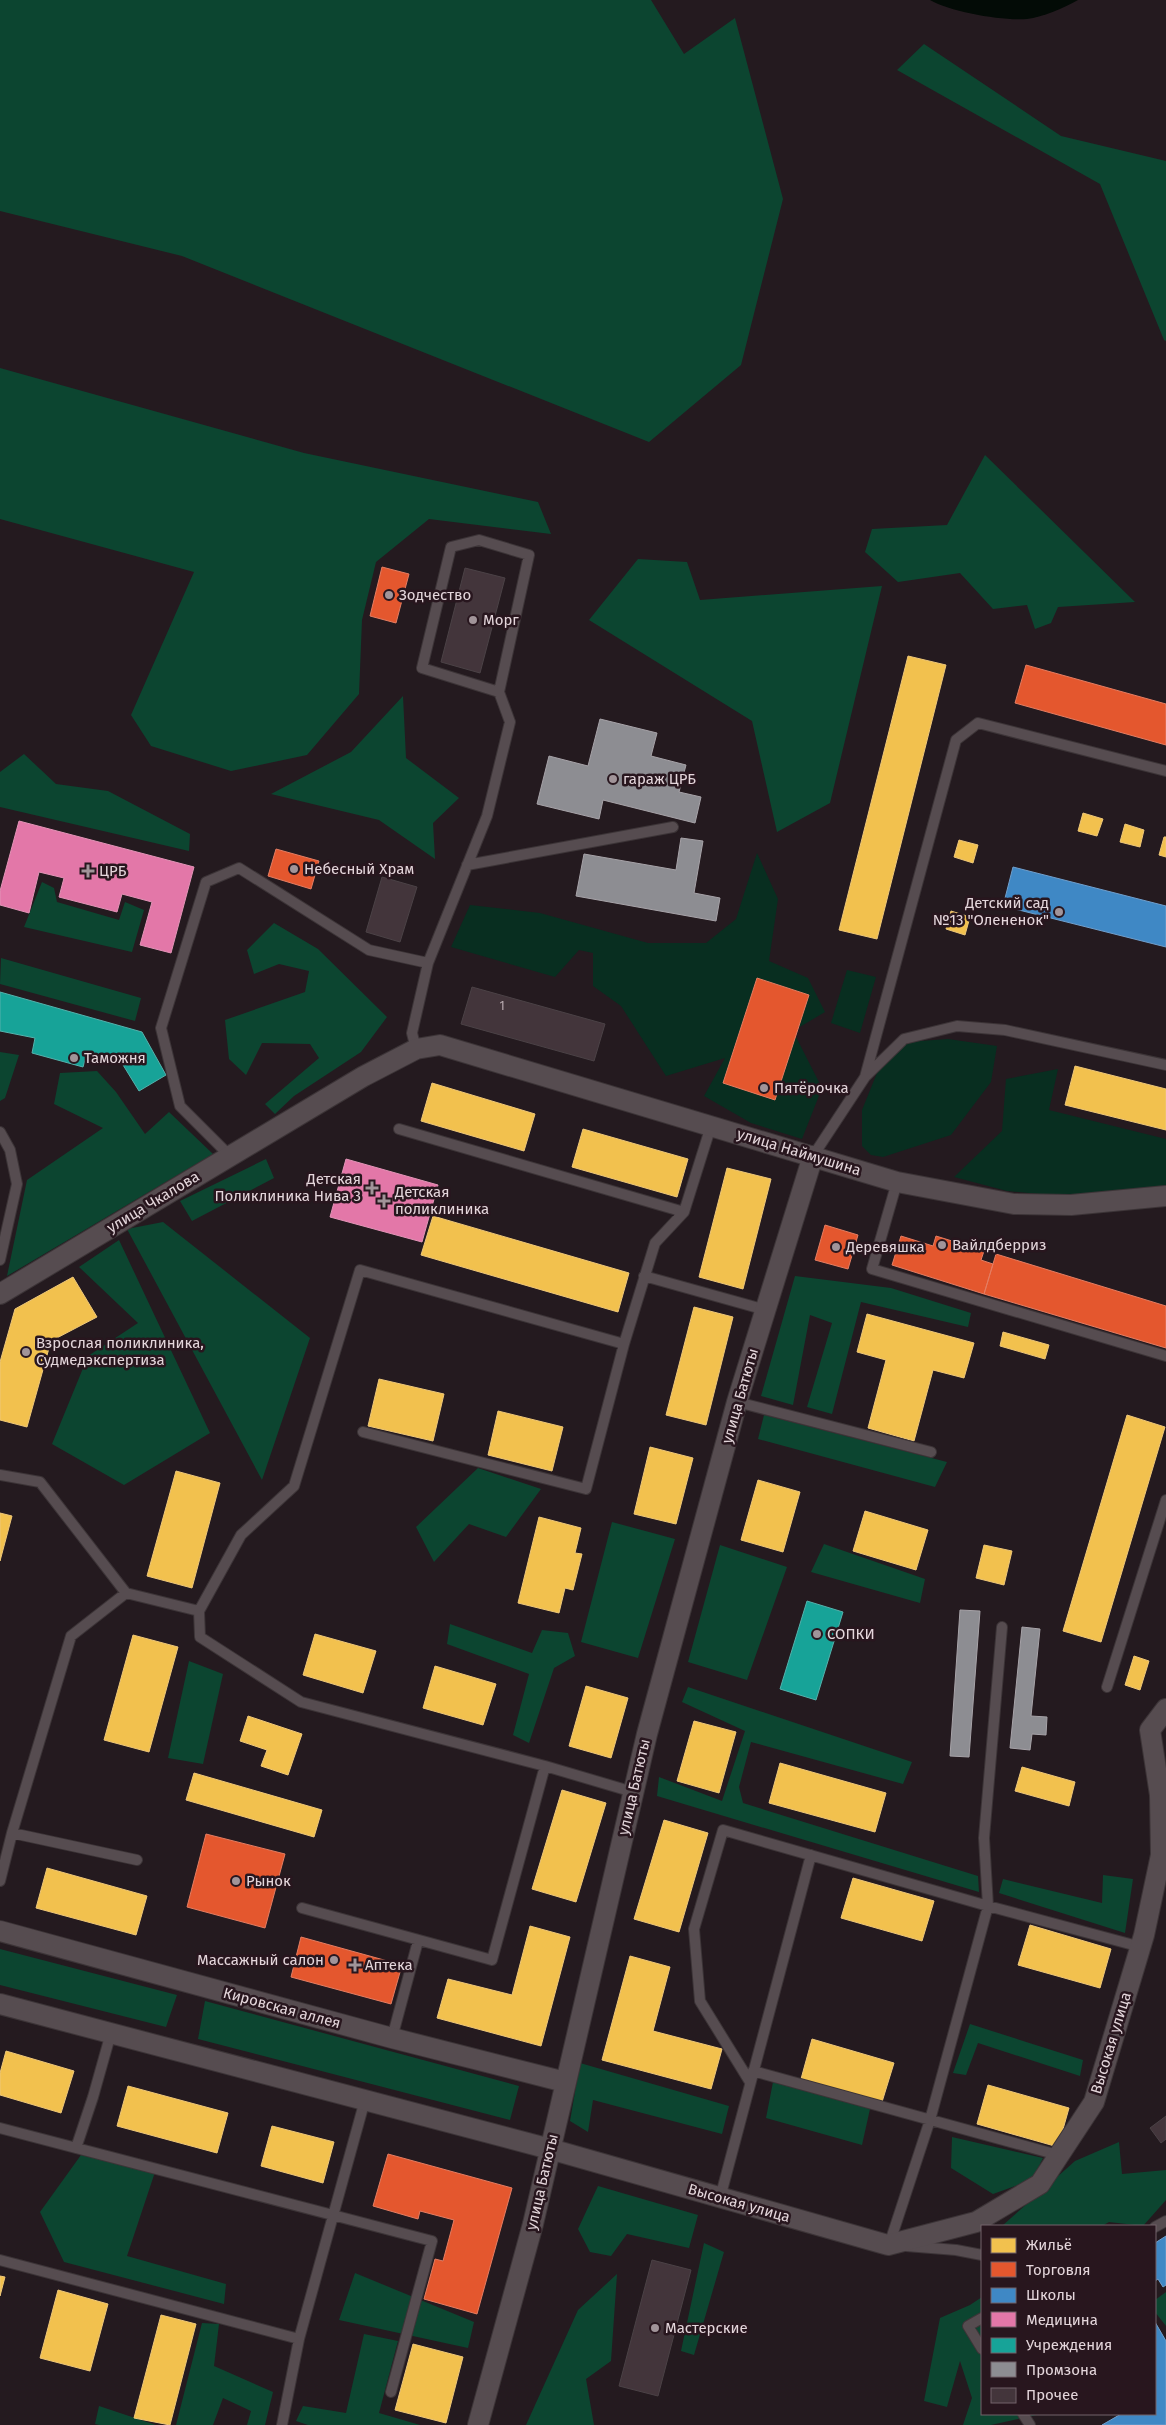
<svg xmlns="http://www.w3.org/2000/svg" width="1166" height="2425" viewBox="0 0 1166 2425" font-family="'Fira Sans',sans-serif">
  <rect width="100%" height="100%" fill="#241a1f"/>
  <path fill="#082e20" d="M757 853 778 899 769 961 808 978 825 1012 793 1031 822 1088 802 1139 751 1123 704 1096 725 1058 666 1076 621 1006 593 986V953L579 950 555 977 451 947 470 905 540 913 648 943H706L736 919Z
    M847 970 876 977 860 1033 831 1023Z
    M948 1039 997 1046 991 1082 951 1135 883 1157 871 1155 862 1146V1110L879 1068 906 1042Z
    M1058 1069 1049 1110 1166 1139V1187L1060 1196 1007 1191 954 1177 1002 1131 1006 1079Z"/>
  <path fill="#0c4530" d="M0 0H651L684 54 735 18 783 199 741 365 649 442 182 256 0 211Z
    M924 44 1061 136 1166 161V341L1164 340 1100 184 897 70Z
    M0 368 304 453 538 502 551 534 429 519 376 562 362 620 359 694 307 755 231 771 151 746 131 715 194 572 0 519Z
    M985 455 1135 602 1058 607 1051 623 1035 629 1027 605 993 609 960 573 898 582 865 552 872 529 947 525Z
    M638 559 687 562 700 600 882 586 830 803 777 832 752 721 589 620Z
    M403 696 406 758 459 798 433 823 435 859 379 820 271 794 351 752Z
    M24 754 56 784 108 791 190 834 189 851 0 807V772Z
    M42 882 54 888 57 902 119 920 125 902 144 910 132 952 24 927Z
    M274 923 318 949 387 1017 361 1052 294 1096 275 1114 265 1104 319 1058 310 1044 262 1043 246 1075 229 1059 225 1020 305 992 309 971 279 964 254 974 247 950Z
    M1 958 141 998 135 1021 0 984Z
    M0 1052 19 1055 5 1098 0 1101Z
    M97 1071 116 1092 145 1134 169 1112 213 1154 7 1276 27 1180 103 1128 54 1104 60 1073Z
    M266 1159 274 1178 192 1221 180 1201Z
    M163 1222 310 1338 262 1480 127 1229Z
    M119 1240 210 1433 124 1485 52 1444 88 1356 138 1323 79 1267Z
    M795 1276 891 1288 971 1313 968 1327 861 1302 832 1414 807 1407 832 1323 810 1315 793 1405 761 1396Z
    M764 1415 947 1462 935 1487 758 1439Z
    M478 1468 541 1489 506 1537 469 1524 434 1562 416 1527Z
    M612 1522 675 1539 638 1658 581 1642Z
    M824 1544 925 1579 920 1603 811 1572Z
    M720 1545 787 1567 747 1680 688 1662Z
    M450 1624 532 1653 542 1630 568 1633 575 1656 554 1668 529 1743 513 1735 529 1674 447 1644Z
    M189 1661 223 1674 203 1764 168 1758Z
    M688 1687 912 1762 903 1784 751 1742 739 1787 743 1803 978 1876 979 1892 657 1796 659 1777 722 1801 745 1731 682 1702Z
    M1103 1875 1133 1879 1125 1933 999 1893 1003 1879 1102 1903Z
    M0 1949 177 1995 166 2027 0 1985Z
    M205 2001 519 2086 510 2120 198 2039Z
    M970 2024 1083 2060 1080 2076 978 2043 966 2075 953 2073Z
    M580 2063 729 2106 722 2134 593 2100 588 2132 570 2121Z
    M773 2082 870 2109 862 2145 766 2118Z
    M952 2137 1043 2158 1032 2180 993 2194 951 2168Z
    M1119 2142 1122 2174 1166 2170V2200L1143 2226 1109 2222 1102 2226H1002L1075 2161Z
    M81 2155 155 2172 127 2256 226 2284 224 2304 64 2262 40 2212Z
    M598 2186 698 2215 689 2248 627 2234 611 2256 590 2252 578 2229Z
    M704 2243 724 2252 694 2355 681 2351Z
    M355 2273 474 2322 468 2348 339 2320Z
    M617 2274 611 2361 586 2379 594 2425H526L578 2310Z
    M1166 2292V2326L1155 2312V2300Z
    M982 2297V2414H1041L991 2425H963L972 2398 960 2361 947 2407 924 2401 940 2318 970 2305Z
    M202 2323 219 2324 214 2366 273 2392 265 2425H247L251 2411 223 2398 213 2425H176Z
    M364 2334 398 2341 379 2413 420 2425H308L296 2421 303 2406 346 2413Z
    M99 2406 156 2425H99L95 2424Z"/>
  <path fill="#030b06" d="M930 0H1078C1064 8 1043 17 1027 19 1002 21 951 12 930 0Z"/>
  <path fill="#f2c14e" stroke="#eec778" d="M908 656 946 665 877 939 839 930Z
    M1083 813 1103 819 1097 836 1078 831Z
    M1125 824 1144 830 1140 847 1120 842Z
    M1164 837H1166V857L1159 855Z
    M959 840 978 845 973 863 954 857Z
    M951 911 970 917 965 935 946 929Z
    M1075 1066 1166 1089V1130L1065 1105Z
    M432 1083 535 1114 524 1151 421 1121Z
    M583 1129 688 1159 677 1197 572 1167Z
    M727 1168 771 1179 743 1289 699 1277Z
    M433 1216 629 1273 618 1312 421 1255Z
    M73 1277 97 1317 51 1341 27 1427 0 1420V1362L15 1309Z
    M694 1307 733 1317 706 1425 666 1415Z
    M867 1314 974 1343 964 1378 933 1370 914 1441 868 1428 886 1360 857 1352Z
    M1003 1332 1049 1345 1045 1359 1000 1346Z
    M379 1379 444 1394 433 1441 368 1426Z
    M498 1411 563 1427 552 1471 488 1455Z
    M1127 1415 1165 1427 1101 1642 1063 1631Z
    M650 1447 693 1458 676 1524 634 1514Z
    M176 1471 220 1483 192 1588 147 1576Z
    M758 1480 800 1492 783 1552 741 1540Z
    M865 1511 928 1530 916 1570 853 1551Z
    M0 1513 12 1516 0 1561Z
    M539 1517 581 1528 575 1553 582 1554 573 1590 565 1588 559 1613 518 1603Z
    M984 1545 1012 1551 1004 1585 976 1578Z
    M315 1634 376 1651 363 1693 303 1675Z
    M133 1635 178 1647 149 1752 104 1740Z
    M1134 1656 1149 1661 1140 1690 1125 1685Z
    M435 1666 496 1684 483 1725 423 1708Z
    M586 1686 628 1698 611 1758 569 1746Z
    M248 1716 302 1734 288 1775 261 1766 267 1750 240 1741Z
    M694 1721 736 1732 719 1793 677 1781Z
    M780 1763 886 1793 875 1832 769 1803Z
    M1022 1767 1075 1782 1069 1806 1015 1791Z
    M194 1773 322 1810 314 1837 186 1800Z
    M562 1790 606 1803 576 1902 532 1889Z
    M664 1820 708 1833 679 1932 634 1919Z
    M47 1868 147 1896 136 1935 36 1908Z
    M853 1878 934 1901 922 1941 841 1918Z
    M1030 1925 1111 1949 1100 1988 1018 1965Z
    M530 1926 570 1937 541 2046 437 2018 448 1979 512 1995Z
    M630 1956 670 1967 653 2031 722 2049 711 2089 602 2060Z
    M812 2039 894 2063 882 2102 801 2079Z
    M6 2051 74 2071 61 2113 0 2095V2073Z
    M988 2085 1069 2108 1058 2147 977 2124Z
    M128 2086 228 2113 217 2153 117 2126Z
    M272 2126 334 2142 323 2183 261 2166Z
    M0 2276 5 2277 0 2296Z
    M58 2290 108 2304 90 2371 40 2358Z
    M161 2315 196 2324 170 2425 134 2418Z
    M413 2344 463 2357 446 2423 395 2410Z"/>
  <path fill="#e4572e" stroke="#e47d62" d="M382 567 409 574 396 623 370 616Z
    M1026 665 1166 704V745L1015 703Z
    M276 849 319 861 311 889 268 876Z
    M757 978 809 995 775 1100 723 1083Z
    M825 1225 858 1235 848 1269 815 1260Z
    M901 1236 933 1246 936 1236 984 1251 981 1260 993 1264 984 1294 892 1265Z
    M996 1254 1166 1306V1348L984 1294Z
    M206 1834 285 1854 265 1928 187 1907Z
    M301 1937 402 1965 391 2004 291 1977Z
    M388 2154 512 2188 477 2314 424 2299 435 2259 443 2261 454 2220 420 2211 418 2219 373 2206Z"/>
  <path fill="#3f88c5" stroke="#709fcc" d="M1013 867 1166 906V947L1003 906Z
    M1166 2236V2285L1163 2287 1158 2279 1155 2281V2243Z
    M1155 2322 1166 2341V2425H1102L1121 2414H1155Z"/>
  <path fill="#e377a8" stroke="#e394b7" d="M19 821 194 867 171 953 140 945 152 902 122 894 117 912 59 897 64 878 39 872 29 913 0 905V891Z
    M346 1159 438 1185 422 1242 330 1217Z"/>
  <path fill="#17a398" stroke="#54b2ac" d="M0 992 142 1032 166 1075 139 1091 120 1060 87 1053 83 1067 32 1053 35 1038 0 1031Z
    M807 1601 843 1612 816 1700 780 1689Z"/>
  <path fill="#8d8d92" stroke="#a7a3a8" d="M600 719 657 733 651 756 686 765 679 792 701 797 695 823 603 800 599 819 537 804 549 756 588 766Z
    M681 838 703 841 694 893 720 898 716 921 576 896 584 854 676 870Z
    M960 1610 980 1611 969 1757 950 1756Z
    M1022 1627 1040 1629 1031 1716 1047 1717 1046 1735 1032 1734 1030 1750 1010 1748Z"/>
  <path fill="#43353b" stroke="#4b4246" d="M465 568 505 578 480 673 441 662Z
    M382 877 417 887 400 942 366 932Z
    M472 987 605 1024 594 1061 461 1024Z
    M1166 2116V2139L1161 2143 1150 2128Z
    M652 2260 691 2270 658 2396 619 2386Z"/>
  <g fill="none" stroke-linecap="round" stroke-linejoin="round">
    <g stroke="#3c3437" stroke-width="12">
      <path id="lane" d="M467 865 673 827
        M416 1049 412 1033 428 963 487 816 510 722 499 692 529 555 479 540 451 547 422 668 499 692
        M866 1076 904 1039 957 1026 1005 1030 1166 1065
        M399 1129 684 1212
        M0 1132 10 1150 17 1184 0 1260
        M230 1156 180 1106 161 1028 206 882 239 868 369 950 428 963
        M813 1156 865 1077 956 740 978 723 1166 771
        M897 1182 872 1269 1166 1356
        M644 1276 766 1310
        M737 1402 931 1452
        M363 1432 586 1489 624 1344
        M0 1475 40 1482 126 1593 199 1611 200 1637 301 1702 545 1766 633 1792
        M199 1611 241 1535 294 1486 360 1270 624 1344 655 1243 684 1212 711 1126
        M1107 1687 1166 1500
        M12 1833 137 1860
        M0 1881 12 1833 71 1636 126 1593
        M302 1908 492 1960 545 1766
        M392 2038 418 1941
        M753 2071 1058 2155
        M750 2082 700 2001 694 1929 723 1830 988 1906 1141 1947
        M0 2128 432 2241 391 2392
        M76 2148 93 2097 111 2033
        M720 2198 811 1855
        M1155 2227 1166 2221
        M889 2245 930 2120 988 1906 984 1838 1002 1627
        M906 2246 956 2250 982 2255
        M0 2260 299 2339
        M982 2318 968 2326 982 2349
        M1023 2414 1030 2425
        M282 2425 299 2339 365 2100"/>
    </g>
    <g stroke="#3c3437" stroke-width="22">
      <path id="street" d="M0 1294 364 1076 416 1049 440 1045 897 1182 1014 1204 1071 1205 1166 1196
        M0 1931 392 2038 565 2082
        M0 2004 550 2149 888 2245 976 2222 1040 2184 1094 2102 1144 1935 1161 1855 1160 1795 1150 1730 1166 1709
        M478 2425 533 2224 647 1734 737 1402 813 1156"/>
    </g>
    <use href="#lane" stroke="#564c50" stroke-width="10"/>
    <use href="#street" stroke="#564c50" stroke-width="20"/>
  </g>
  <g fill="#a19499" stroke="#28161e" stroke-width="2">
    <circle cx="389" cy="595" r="5"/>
    <circle cx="473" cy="620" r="5"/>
    <circle cx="613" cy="779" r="5"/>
    <circle cx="294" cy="869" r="5"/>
    <path d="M85.5 863.5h5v5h5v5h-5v5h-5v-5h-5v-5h5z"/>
    <circle cx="1059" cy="912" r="5"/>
    <circle cx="74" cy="1058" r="5"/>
    <circle cx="764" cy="1088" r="5"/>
    <path d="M369.5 1180.5h5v5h5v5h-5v5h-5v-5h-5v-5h5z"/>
    <path d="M381.5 1193.5h5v5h5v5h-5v5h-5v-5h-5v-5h5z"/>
    <circle cx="942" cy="1245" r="5"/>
    <circle cx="836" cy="1247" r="5"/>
    <circle cx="26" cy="1352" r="5"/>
    <circle cx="817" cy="1634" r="5"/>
    <circle cx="236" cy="1881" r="5"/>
    <circle cx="334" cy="1960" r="5"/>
    <path d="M352.5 1957.5h5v5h5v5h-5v5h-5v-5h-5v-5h5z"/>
    <circle cx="655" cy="2328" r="5"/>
  </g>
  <g text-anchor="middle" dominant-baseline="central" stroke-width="5" stroke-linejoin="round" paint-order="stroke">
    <g font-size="12" fill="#bcaeb3">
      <text x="502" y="1006">1</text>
    </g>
    <g font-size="15" fill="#e4d6db" stroke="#28161e" text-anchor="start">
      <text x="399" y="595">Зодчество</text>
      <text x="483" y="620">Морг</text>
      <text x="623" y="779">гараж ЦРБ</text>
      <text x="304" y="869">Небесный Храм</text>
      <text x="99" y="871">ЦРБ</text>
      <text x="1049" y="903" text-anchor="end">Детский сад<tspan x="1049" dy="17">№13 "Олененок"</tspan></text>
      <text x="84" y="1058">Таможня</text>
      <text x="774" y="1088">Пятёрочка</text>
      <text x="361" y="1179" text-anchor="end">Детская<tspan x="361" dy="17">Поликлиника Нива 3</tspan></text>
      <text x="395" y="1192">Детская<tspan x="395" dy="17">поликлиника</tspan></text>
      <text x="952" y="1245">Вайлдберриз</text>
      <text x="846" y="1247">Деревяшка</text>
      <text x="36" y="1343">Взрослая поликлиника,<tspan x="36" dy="17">Судмедэкспертиза</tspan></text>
      <text x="827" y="1634">СОПКИ</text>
      <text x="246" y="1881">Рынок</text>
      <text x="324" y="1960" text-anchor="end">Массажный салон</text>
      <text x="365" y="1965">Аптека</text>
      <text x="665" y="2328">Мастерские</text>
    </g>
    <g font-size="15" fill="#e4d6db" stroke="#28161e">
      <text transform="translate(799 1152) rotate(17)">улица Наймушина</text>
      <text transform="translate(153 1202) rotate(-31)">улица Чкалова</text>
      <text transform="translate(740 1396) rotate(-74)">улица Батюты</text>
      <text transform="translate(634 1787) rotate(-77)">улица Батюты</text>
      <text transform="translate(282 2008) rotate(15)">Кировская аллея</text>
      <text transform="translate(1111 2043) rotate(-73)">Высокая улица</text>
      <text transform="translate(542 2182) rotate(-77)">улица Батюты</text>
      <text transform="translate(739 2203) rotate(16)">Высокая улица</text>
    </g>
  </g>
  <rect x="981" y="2225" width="175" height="190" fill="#28161e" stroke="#73636a"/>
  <rect x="991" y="2238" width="25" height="15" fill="#f2c14e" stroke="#73636a"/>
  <text x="1026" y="2250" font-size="15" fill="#e4d6db">Жильё</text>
  <rect x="991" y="2262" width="25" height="15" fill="#e4572e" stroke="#73636a"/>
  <text x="1026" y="2275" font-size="15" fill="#e4d6db">Торговля</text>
  <rect x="991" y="2288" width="25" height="15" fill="#3f88c5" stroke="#73636a"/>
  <text x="1026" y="2300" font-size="15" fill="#e4d6db">Школы</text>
  <rect x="991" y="2312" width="25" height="15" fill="#e377a8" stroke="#73636a"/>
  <text x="1026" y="2325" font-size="15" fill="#e4d6db">Медицина</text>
  <rect x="991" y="2338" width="25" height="15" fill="#17a398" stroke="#73636a"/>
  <text x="1026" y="2350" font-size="15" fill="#e4d6db">Учреждения</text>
  <rect x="991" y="2362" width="25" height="15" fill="#8d8d92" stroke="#73636a"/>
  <text x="1026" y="2375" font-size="15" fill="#e4d6db">Промзона</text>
  <rect x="991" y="2388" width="25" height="15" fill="#43353b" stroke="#73636a"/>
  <text x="1026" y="2400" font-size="15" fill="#e4d6db">Прочее</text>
</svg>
